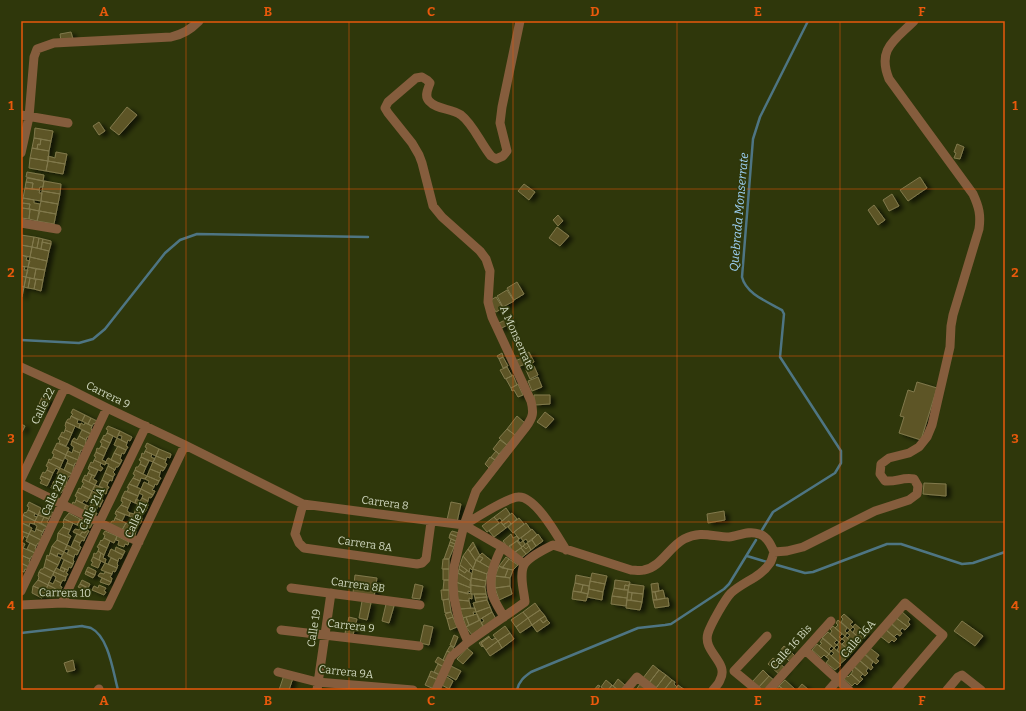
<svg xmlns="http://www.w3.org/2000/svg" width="1026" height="711" viewBox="0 0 1026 711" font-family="Bitter,serif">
  <defs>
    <filter id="shadow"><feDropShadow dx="4.5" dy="2.5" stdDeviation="2" flood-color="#0009"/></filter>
  </defs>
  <rect width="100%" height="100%" fill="#2f370b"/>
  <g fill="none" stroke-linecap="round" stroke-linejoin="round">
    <path stroke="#4e7583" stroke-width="2.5" d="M21 340 79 343 93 339 105 329 165 253 180 240 197 234 368 237
      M762 530 773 512 835 473 841 463V451L780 357 784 314 782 310C768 302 746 294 742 277L753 139 760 117 808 21
      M747 556 767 562
      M777 565 805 573 813 572 887 544H901L962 564 973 563 1005 552
      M21 633 82 626C85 627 88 627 91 628 109 637 113 672 118 690
      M517 690C519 681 524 677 531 672L638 628 665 625 671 624 724 589 729 584 756 540"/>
  </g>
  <path fill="#5d5528" stroke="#81794b" filter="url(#shadow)" d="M71 32 73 39 61 41 60 34Z
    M127 107 137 115 119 135 110 128Z
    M99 122 105 131 99 135 93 126Z
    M35 128 53 131 51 141 34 138Z
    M34 138 41 139 40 145 38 144 37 149 32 148Z
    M41 139 51 141 49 151 37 149 38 144 40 145Z
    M957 144 964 147 960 159 954 158 956 153 954 152Z
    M32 148 49 151 48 161 30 158Z
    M56 152 67 154 65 164 48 161V156L55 158Z
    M30 158 48 161 46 171 29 168Z
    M48 161 65 164 63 174 46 171Z
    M27 172 44 175 43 181 26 177Z
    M920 177 927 188 908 201 900 190Z
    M27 178 44 181 43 187H40L39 190 32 189 33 183 26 182Z
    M44 181 61 184 60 194 42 191Z
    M26 182 33 183 32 189 25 188Z
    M524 184 535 192 529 200 518 191Z
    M25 188 40 190 39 193H42L41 201 23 198Z
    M42 191 60 194 58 204 41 201Z
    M892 194 899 206 889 211 883 200Z
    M23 198 34 200V203L40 204 39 211 29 209 30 204 22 203Z
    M41 201 58 204 56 214 39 211Z
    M22 203 30 204 29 209 22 208Z
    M874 205 885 220 878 225 868 210Z
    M22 208 30 209 29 219 21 218Z
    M30 209 39 211 37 221 29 219Z
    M40 211 56 214 54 224 37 221Z
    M558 215 563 221 558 226 553 220Z
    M557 227 569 236 560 246 549 238Z
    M21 235 34 237 32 247 21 245Z
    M34 237 39 238 37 248 32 247Z
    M39 238 43 239 41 249 37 248Z
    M43 239 51 241V244L42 242Z
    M42 242 51 244 49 251 41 249Z
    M21 245 32 247 30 257 21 255Z
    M32 247 49 251 47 261 30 257Z
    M21 255 27 257 26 260 30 261 28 267 21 266Z
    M30 257 47 261 45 270 28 267Z
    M21 266 25 267 24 270H28L26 277 21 276Z
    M28 267 36 269 34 279 26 277Z
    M36 269 45 270 43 280 34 279Z
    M21 276 26 277 24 287 21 286Z
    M26 277 30 278 28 288 24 287Z
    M30 278 36 279 34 289 28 288Z
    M36 279 43 280 41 291 34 289Z
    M517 282 524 294 514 300 507 288Z
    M21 286 24 287 22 297 21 296Z
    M507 290 514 301 503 307 497 296Z
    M496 297 503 308 496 312 489 301Z
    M509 318 511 323 500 329 497 324Z
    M529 352 534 362 527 366 522 356Z
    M502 353 503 357 499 359 497 356Z
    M503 357 508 366 503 368 499 359Z
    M522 358 525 364 518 367 515 361Z
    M534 366 538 375 530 379 526 370Z
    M507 367 512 376 505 379 500 370Z
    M513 375 517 385 511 388 506 379Z
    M538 377 542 387 532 391 528 381Z
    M917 382 937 388 921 440 899 433 904 417 900 416 908 390 914 392Z
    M518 384 523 395 518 397 514 390 512 391 511 388Z
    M534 395H550V404L534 405Z
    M42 397 50 400 45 410 38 407Z
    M73 409 85 415 82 421 71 416 73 414 71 413Z
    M545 412 554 419 546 428 537 422Z
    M85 415 91 418 88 424 82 421Z
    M71 416 78 420 77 423 80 424 79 428 66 422 68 419H70Z
    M517 416 525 423 515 435 507 429Z
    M91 418 97 421 95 424 94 423 92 426 88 424Z
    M66 422 75 426 72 433 65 430 66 427 65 426Z
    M81 423 84 425 85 423 92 426 91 429 92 430 91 434 79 428Z
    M21 424 25 426 22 432H21Z
    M108 426 120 431 117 438 107 433 108 430 106 429Z
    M507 429 515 435 507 445 499 438Z
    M65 430 72 433 69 440 60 436 62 432 64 433Z
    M82 430 91 434 89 437H87L86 440 79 436Z
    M120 431 132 437 130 441 128 440 127 443 121 440 122 436 118 435Z
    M107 433 113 436 110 443 102 439 104 435 105 436Z
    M60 436 69 440 66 446 59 443 60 440 58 439Z
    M79 436 86 440 85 447 72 441 74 438 77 440Z
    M117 438 127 443 126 446 128 447 126 450 114 445Z
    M102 439 110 443 107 449 101 446 102 443 100 442Z
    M500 440 507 445 499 454 493 449Z
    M72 441 85 447 83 451 81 450 80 453 73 450 74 447 71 445Z
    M57 443 69 448 66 455 54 449Z
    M147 443 159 449 156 456 145 451 147 448 145 447Z
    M101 446 107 449 104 456 96 452 97 448 99 449Z
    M118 446 126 450 124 454 122 453 121 456 114 453Z
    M54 449 66 455 63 461 53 457 54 454 52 453Z
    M159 449 171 454 170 458 167 457 166 460 156 456Z
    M73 450 80 453 78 460 66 455 68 451 72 453Z
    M145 451 152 454 151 457 155 459 153 462 141 457 142 453 144 454Z
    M496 451 499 454 495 460 491 457Z
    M96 452 104 456 102 460 106 462 105 465 94 460 96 457 94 456Z
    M114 453 121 456 120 459 122 460 120 464 111 460Z
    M66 455 78 460 77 464 75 463 74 466 67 463 68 460 65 458Z
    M156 456 166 460 165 463 167 464 165 468 153 462Z
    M53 457 63 461 60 468 48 462 49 459 51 460Z
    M141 457 149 461 146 467 140 464 141 461 139 460Z
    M490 457 495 460 489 468 485 464Z
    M108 458 120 464 118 467H116L115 470 108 466 109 464 105 463Z
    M94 460 101 463 100 466 103 468 101 471 89 466 91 462 93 463Z
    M48 462 60 468 59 470 56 468 53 473 47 470 48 467 46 466Z
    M153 462 165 468 163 471 161 470 160 473 150 469Z
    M67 463 74 466 72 474 64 470Z
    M140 464 146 467 143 474 135 470 136 467H138Z
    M89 466 98 470 95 476 88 473 90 470 88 469Z
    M108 466 115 470 113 472 115 474 113 477 105 473Z
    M60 468 72 474 71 477 69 476 67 479 57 474Z
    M150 469 160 473 159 477 161 478 159 481 147 476Z
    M47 470 53 473 50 480 41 476 43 472 45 473Z
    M135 470 147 476 145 479 141 478 140 481 133 478 135 475 133 474Z
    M88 473 92 475 89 482 83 479 85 475 87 476Z
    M105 473 113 477 112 481 110 480 108 483 102 480Z
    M92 475 95 476 93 479 97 481 95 485 89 482Z
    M41 476 50 480 47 486 40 483 42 480 40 479Z
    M61 476 67 479 66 487 58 483Z
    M147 476 159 481 157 485 155 484 154 487 148 484 149 481 145 479Z
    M133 478 140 481 137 487 129 484Z
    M83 479 95 485 92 491 82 486 84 483 82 482Z
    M102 480 108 483 107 486 109 487 107 490 99 486Z
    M54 481 66 487 64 490H63L61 493 51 488Z
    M144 482 154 487 152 490 155 491 153 495 141 489Z
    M924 483 946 484V496L923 494Z
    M129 484 141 489 138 496 127 491 129 488H127Z
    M95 485 107 490 106 494 104 493 102 496 96 493 97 491 93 489Z
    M82 486 92 491 89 498 77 492 79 488 81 489Z
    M141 489 153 495 151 498 149 497 148 501 142 498 143 495 139 493Z
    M92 491 102 496 101 499 103 500 101 504 89 498Z
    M125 491 138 496 135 503 122 497Z
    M77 492 89 498 87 502 84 500 82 503 76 500 77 497 75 496Z
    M122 497 131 501 128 508 121 505 123 502 121 501Z
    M142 498 148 501 147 504 148 505 147 508 135 503 136 499 140 501Z
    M76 500 86 505 83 512 71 506 73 502 75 503Z
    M93 500 101 504 100 507 98 506 96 510 90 506Z
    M29 502 41 508 38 515 28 510 29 507 27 506Z
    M451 502 461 504 457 522 447 520Z
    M138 504 147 508 145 512 143 511 142 514 135 511Z
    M86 505 96 510 95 513H97L95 517 89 514 90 511 84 508Z
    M121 505 128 508 127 511 130 513 129 516 116 511Z
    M506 508 510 514 502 521 500 518 497 520 494 517Z
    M45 509 54 513 52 517 50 516 49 519 38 515 40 512 43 513Z
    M28 510 35 513 34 516 37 517 35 521 23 515 25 512 26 513Z
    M116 511 125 515 122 521 115 518 117 515 115 514Z
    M135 511 142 514 141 517 142 518 141 522 129 516 130 513 134 514Z
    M724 511 725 520 708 523 707 514Z
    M69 513 80 519 77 525 64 519Z
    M512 513 517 519 511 524 509 521 503 525 501 522Z
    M23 515 35 521 34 524 30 523 29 526 22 523Z
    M38 515 44 517 41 523 35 521Z
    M44 517 49 519 47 522 49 523 47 527 41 523Z
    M494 517 499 523 487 532 482 526Z
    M115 518 126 523 122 530 110 524 112 521H114Z
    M132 518 141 522 139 525 137 524 136 528 129 524Z
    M519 518 524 524 513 533 508 527Z
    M64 519 73 523 70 530 63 527 64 524 63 523Z
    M80 519 92 524 90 528 88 527 87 530 77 525Z
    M35 521 47 527 46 530 44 529 43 532 36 529 37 526 34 524Z
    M509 521 511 524 506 528 503 525Z
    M501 522 506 528 494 537 489 531Z
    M22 523 32 528 29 534 21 531Z
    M126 523 136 528 135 531H136L135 535 122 530Z
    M526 523 531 530 519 539 514 532Z
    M63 527 70 530 68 534 71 536 70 538 58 533Z
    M80 527 87 530 85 533 82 532 80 535 73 532 75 529 79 530Z
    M36 529 43 532 41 535 43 536 41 540 29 534 31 530 35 532Z
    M532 529 537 535 528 542 526 539 523 541 521 538Z
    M87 530 89 531 85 538 80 535 82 532 85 533Z
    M21 531 29 534 27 538 24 536 23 539H21Z
    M105 531 117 536 114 543 104 538 105 535 103 534Z
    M452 531 459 533 458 537 450 534Z
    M58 533 70 538 67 545 57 540Z
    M29 534 41 540 40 544 38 543 36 546 26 541Z
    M77 534 85 538 84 541 82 540 80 543 74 540Z
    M450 534 458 537 456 541 449 538Z
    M511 534 513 538 517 536 519 539 508 548 503 541Z
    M538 534 543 541 536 546 532 540Z
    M117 536 129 542 128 545 125 544 124 547 118 545 119 541 116 540Z
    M104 538 110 541 107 548 99 544 101 540 102 541Z
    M21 539H23L21 542 25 544 23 548 21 547Z
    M451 539 456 541 455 544 450 542Z
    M57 540 67 545 64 552 52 546Z
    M74 540 80 543 79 546 81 547 79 551 71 547Z
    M518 540 520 543 523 541 525 544 522 547 517 541Z
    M532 540 536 546 531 550 527 543Z
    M517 541 522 547 514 553 509 546Z
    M450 542 455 544 454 547 449 545Z
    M473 542 475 546 470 552 468 549Z
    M30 543 36 546 35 549 37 550 35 553 27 549Z
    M527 543 529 546 526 549 523 546Z
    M99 544 107 548 104 555 98 551 99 548 97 547Z
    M67 545 79 551 77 555 75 554 74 557 67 554 69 550 65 549Z
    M449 545 454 547 449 559H444Z
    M52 546 64 552 62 555 58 553 57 557 50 553Z
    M475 546 480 556 476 561 470 552Z
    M523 546 526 549 529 546 531 550 526 554 521 548Z
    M116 547 125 551 123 555 115 551Z
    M23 548 35 553 34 557 32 556 30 559 21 555Z
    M521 548 526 554 520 559 515 552Z
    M111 549 123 555 121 559 119 558 118 561 108 556Z
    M468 549 476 561 473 568 463 556Z
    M98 551 101 553 99 560 93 557 94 553 96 554Z
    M64 552 74 557 73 560 74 561 73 564 61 558Z
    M50 553 61 558 58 565 46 559 47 555 49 556Z
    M101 553 104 555 103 558 106 559 105 563 99 560Z
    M482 553 493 562 490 568 480 562 483 558 479 556Z
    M23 556 30 559 29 562 31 563 29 567 21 563Z
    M463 556 473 568 472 570 470 568 469 572 460 565Z
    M479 556 483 558 480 562 476 560Z
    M93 557 101 561 98 568 91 565 93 562 91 561Z
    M506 557 509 559 502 568 499 566Z
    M111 558 118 561 117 564 118 565 117 568 108 564Z
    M46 559 58 565 54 572 44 567Z
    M443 559H449V569H442Z
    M509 559 518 565 513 570 502 568Z
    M64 560 73 564 71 568 69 567 68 570 61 567Z
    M476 560 490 568 487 574 473 569Z
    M21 563 29 567 27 570 25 569 24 572 21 571Z
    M105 563 117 568 115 572 113 571 112 574 101 570Z
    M460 565 467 570 465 573 459 569Z
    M499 566 508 569 505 577 495 576Z
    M44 567 54 572 51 578 39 572 41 569H43Z
    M61 567 65 569 64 572 60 570Z
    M88 567 96 571 95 575 86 571Z
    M56 568 64 572 65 569 68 570 66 573 68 574 66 577 54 572Z
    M443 569H449V580H443Z
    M459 569 465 573 467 570 472 574 471 581 458 573Z
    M473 569 487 574 486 581 471 578Z
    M508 569 513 570 510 578 505 577Z
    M86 571 95 575 93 578 85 574Z
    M39 572 51 578 48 585 38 580 39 577 38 576Z
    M54 572 66 577 65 581 63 580 61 583 55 580 56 577 53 575Z
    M105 572 112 574 110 577 112 578 111 582 98 576 100 573 104 574Z
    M458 573 471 581V588L456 582Z
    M592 573 607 576 605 584 590 581Z
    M355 575 377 578 374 597 353 593Z
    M576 575 591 578 589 586 575 583Z
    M495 576 510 578V586L495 588Z
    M102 578 111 582 109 585 100 582Z
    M471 578 486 581 485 587 470 585Z
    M38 580 48 585 45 591 33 586Z
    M55 580 61 583 60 586 62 587 60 591 48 585 49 582 53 584Z
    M82 580 90 584 88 588 80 584Z
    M444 580H449V590H443Z
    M615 580 630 582 629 586 625 585 624 590 614 588Z
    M590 581 605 584 603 592 589 589Z
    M456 582 471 588V592L468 591V594L457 591Z
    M575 583 583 585 581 592 573 591Z
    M658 583 659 591 652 592 651 584Z
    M80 584 88 588 87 591 78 587Z
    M415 584 423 586 420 599 412 598Z
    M629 584 644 586 643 594 628 592Z
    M48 585 60 591 58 594 57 593 55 596 45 591Z
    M99 585 106 588 104 591 106 592 104 595 92 590 94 586 98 588Z
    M470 585 485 587 486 594H471Z
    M583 585 589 586 588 594 581 592Z
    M625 585 629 586 628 590H624Z
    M33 586 45 591 42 598 32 593Z
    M510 586 512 594 499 600 495 588Z
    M614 588 628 590 627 598 612 596Z
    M589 589 603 592 602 600 587 597Z
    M441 590H449V599L442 600Z
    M663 590 665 598 657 600 655 592Z
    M457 591 472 594V599L469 598V601L458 600Z
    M573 591 588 594 586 601 572 599Z
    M628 592 632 593 631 600H627Z
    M652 592H655L657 600H653Z
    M632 593 643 594 642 602 631 600Z
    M474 594H486L487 597 475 598Z
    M612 596 627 598 626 606 611 604Z
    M487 597V600L476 602 475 598Z
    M668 598 669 606 655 608 653 600Z
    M449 599 451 612 445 613 443 600Z
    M458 600 469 601 471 608 460 609Z
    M487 600 490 607 476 612 473 603Z
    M627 600 642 602 640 610 626 608Z
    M362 601 371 603 367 620 359 618Z
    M535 603 540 610 528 618 523 612Z
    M386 604 394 606 389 623 382 621Z
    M490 607 492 612 479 620 476 612Z
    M475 608 476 612H473L474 615 463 618 460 609Z
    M540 610 545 616 532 625 528 618Z
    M901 611 910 619 908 622 910 624 908 627 895 617Z
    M451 612 453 617 447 619 445 614Z
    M492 612 496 619 485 628 481 623 484 621 482 618Z
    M523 612 528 618 516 627 511 620Z
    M477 614 480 620 469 625 466 617Z
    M844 614 853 622 850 624 853 627 850 630 841 622 843 619 841 617Z
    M545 616 547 620 543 623 540 619Z
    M349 617 357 619 353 635 345 633Z
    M453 617 457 627 450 630 447 619Z
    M466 617 469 625 466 627 463 618Z
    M895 617 908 627 905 630 902 628 900 631 891 623Z
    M528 618 532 625 520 633 516 627Z
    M540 619 543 623 547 620 550 623 537 632 532 625Z
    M480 620 483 626 472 635 466 627Z
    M838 620 847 628 845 631 847 633 845 636 835 628 838 625 836 623Z
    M962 621 983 636 975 646 954 631Z
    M890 623 902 633 900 636 897 634 894 637 886 630Z
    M855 624 867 634 861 640 853 632 855 629 853 627Z
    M424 625 433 627 429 645 420 643Z
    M505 626 510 633 498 641 493 635Z
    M833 626 842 634 839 637 842 639 839 642 830 634 832 631 830 629Z
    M885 629 897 639 894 642 892 640 889 643 880 636Z
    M850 630 859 638 857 641 859 642 856 646 847 638 850 635 847 633Z
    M828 632 837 640 834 643 837 645 834 648 822 638Z
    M510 633 514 639 502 648 498 641Z
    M454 635 458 637 454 647 450 645Z
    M489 636V637L481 643 483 646 482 647 479 643Z
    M845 636 854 644 852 647 854 649 851 652 842 644 845 641 842 639Z
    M489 637 492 640 495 638 498 641 486 650 481 643Z
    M823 638 832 646 829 649 831 651 829 654 819 646 822 643 820 642Z
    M498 641 502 648 490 656 486 650Z
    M839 642 852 653 846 658 837 650 839 647 837 645Z
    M817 644 829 654 826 657 824 655 821 658 812 650Z
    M450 646 454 648 451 653 447 651Z
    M784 646 790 651 785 657 779 652Z
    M467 648 473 653 463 664 457 659Z
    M834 648 846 659 840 664 831 656 834 653 831 651Z
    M870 648 879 655 876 659 879 661 876 664 864 653Z
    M447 651 451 653 446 662 443 660Z
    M790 651 796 657 791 663 785 657Z
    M829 654 841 665 835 670 826 663 829 659 826 657Z
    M864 654 873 662 871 665 873 667 871 670 858 659Z
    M438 657 446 662 444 667 435 662Z
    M773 658 777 661 771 667 768 664Z
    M73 660 75 670 67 672 64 663Z
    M859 660 868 668 866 671 868 673 865 676 853 666Z
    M777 661 786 669 780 675 771 667Z
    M438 664 444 667 440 675 434 672Z
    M449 665 461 671 456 680 445 674Z
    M653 665 659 670 649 683 643 678Z
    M854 666 863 674 860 677 863 679 860 682 851 674 853 671 851 669Z
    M659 670 666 675 656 688 649 683Z
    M763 670 769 676 758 688 752 682Z
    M431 671 440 675 438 680 429 676Z
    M851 674 860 682 857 685 855 683 852 686 843 678 846 675 848 677Z
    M284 675 293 678 289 690H279Z
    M444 675 453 681 449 689 440 684Z
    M666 675 672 680 664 690H659L656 688Z
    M429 676 438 680 434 689 425 685Z
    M769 676 775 681 767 690H761L758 688Z
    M618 679 626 686 623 690H618L613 686Z
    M606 680 612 685 608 690H605L601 687Z
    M672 680 675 682 674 684 677 687 675 690H664Z
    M785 680 796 690 783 689 779 686Z
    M640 684 647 689 646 690H636Z
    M802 684 809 690H797Z
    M598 685 600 686 597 690H594Z
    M612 685 613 686 618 690H608Z
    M678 685 685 690H675Z
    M779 686 783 689 784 690H776Z"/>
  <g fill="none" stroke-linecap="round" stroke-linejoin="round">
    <path stroke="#855d3d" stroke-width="9" d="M21 115 68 123
      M21 153 29 117 34 57 37 49 54 43 171 37C183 34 190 30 199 21
      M21 223 57 229
      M21 367 65 387 107 408 185 445 303 504 464 525 502 547 524 564
      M21 479 65 387
      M21 484 139 542
      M303 504 295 534 299 543 304 548 417 564 422 563 426 559 431 522
      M464 525C476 518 506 498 518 497 535 495 558 537 566 550
      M502 547C495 561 488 577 492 594 494 601 500 610 504 617
      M774 552 787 551 803 547 875 511 909 500 917 494 918 486 914 479C902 477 897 482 885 481L880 474 881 464 889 458 909 453 919 447 927 437 932 425 950 347 951 326 953 315 979 229C981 215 979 207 973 194L889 79C877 49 894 41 914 21
      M291 588 420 605
      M21 591 107 408
      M62 603 99 523 146 426
      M21 605 62 603 108 606 185 445
      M281 630 419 646
      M468 642 459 621 454 598 453 584 454 567 464 525 476 491 526 427C533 417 534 413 531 401L492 317 488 302 490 271 486 259 480 251 442 217 433 206 422 163 419 155 412 143 388 113 385 108 388 102 416 78 422 77 427 80 430 83C428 89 424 96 429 101 437 110 451 108 461 115 473 124 481 144 491 156L496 159 503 156 507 151 500 123 502 107 520 21
      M805 650 849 690
      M278 672 317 682 413 690
      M98 690 99 689
      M317 690 331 593
      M436 690 451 657 468 642 525 602C524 591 519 575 524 565 528 557 545 549 553 545L631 570C635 570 640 571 644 570 661 567 669 547 684 539 701 530 713 537 729 537 739 536 748 530 759 534 767 536 771 545 774 552 773 555 772 560 770 563 761 577 743 582 731 593 725 599 711 624 708 633 702 652 730 662 720 680 719 684 715 687 713 690
      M626 690 637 677 653 690
      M757 690 734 671 767 636
      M769 690 831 621
      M829 690 905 603 943 635 896 690
      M947 690 958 677 962 675 981 690"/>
  </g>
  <path fill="none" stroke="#e8590c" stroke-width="1" stroke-opacity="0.55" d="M186 21V690M349 21V690M513 21V690M677 21V690M840 21V690M21 189H1005M21 356H1005M21 522H1005"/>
  <g text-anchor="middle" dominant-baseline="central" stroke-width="3.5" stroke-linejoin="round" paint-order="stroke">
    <g font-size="11" fill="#cfd6be" stroke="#2f370b">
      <text transform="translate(517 338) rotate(66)">A Monserrate</text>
      <text transform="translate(108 395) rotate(26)">Carrera 9</text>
      <text transform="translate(43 406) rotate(-64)">Calle 22</text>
      <text transform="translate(54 495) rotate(-65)">Calle 21B</text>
      <text transform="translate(385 503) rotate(8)">Carrera 8</text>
      <text transform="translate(92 509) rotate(-65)">Calle 21A</text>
      <text transform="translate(136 520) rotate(-65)">Calle 21</text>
      <text transform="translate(365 544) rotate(8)">Carrera 8A</text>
      <text transform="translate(358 585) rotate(8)">Carrera 8B</text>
      <text transform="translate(65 593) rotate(1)">Carrera 10</text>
      <text transform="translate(351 626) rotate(7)">Carrera 9</text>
      <text transform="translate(314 628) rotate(-81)">Calle 19</text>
      <text transform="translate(858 639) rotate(-49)">Calle 16A</text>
      <text transform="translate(791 647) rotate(-48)">Calle 16 Bis</text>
      <text transform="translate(346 672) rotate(6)">Carrera 9A</text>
    </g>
    <g font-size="12" font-style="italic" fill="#9ed2f7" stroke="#2f370b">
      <text transform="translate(739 212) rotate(-85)">Quebrada Monserrate</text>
    </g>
  </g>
  <rect width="1026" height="711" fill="none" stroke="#2f370b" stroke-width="44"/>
  <rect x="22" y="22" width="982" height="667" fill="none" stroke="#e8590c" stroke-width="1.5"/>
  <g font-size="13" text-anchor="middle" font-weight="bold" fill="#e8590c">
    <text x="104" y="16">A</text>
    <text x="268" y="16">B</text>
    <text x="431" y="16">C</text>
    <text x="595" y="16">D</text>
    <text x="758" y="16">E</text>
    <text x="922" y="16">F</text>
    <text x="11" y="110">1</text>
    <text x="1015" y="110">1</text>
    <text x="11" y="277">2</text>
    <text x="1015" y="277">2</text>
    <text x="11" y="443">3</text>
    <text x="1015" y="443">3</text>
    <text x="11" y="610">4</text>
    <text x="1015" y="610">4</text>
    <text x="104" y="705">A</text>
    <text x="268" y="705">B</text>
    <text x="431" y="705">C</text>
    <text x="595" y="705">D</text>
    <text x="758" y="705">E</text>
    <text x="922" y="705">F</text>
  </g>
</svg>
